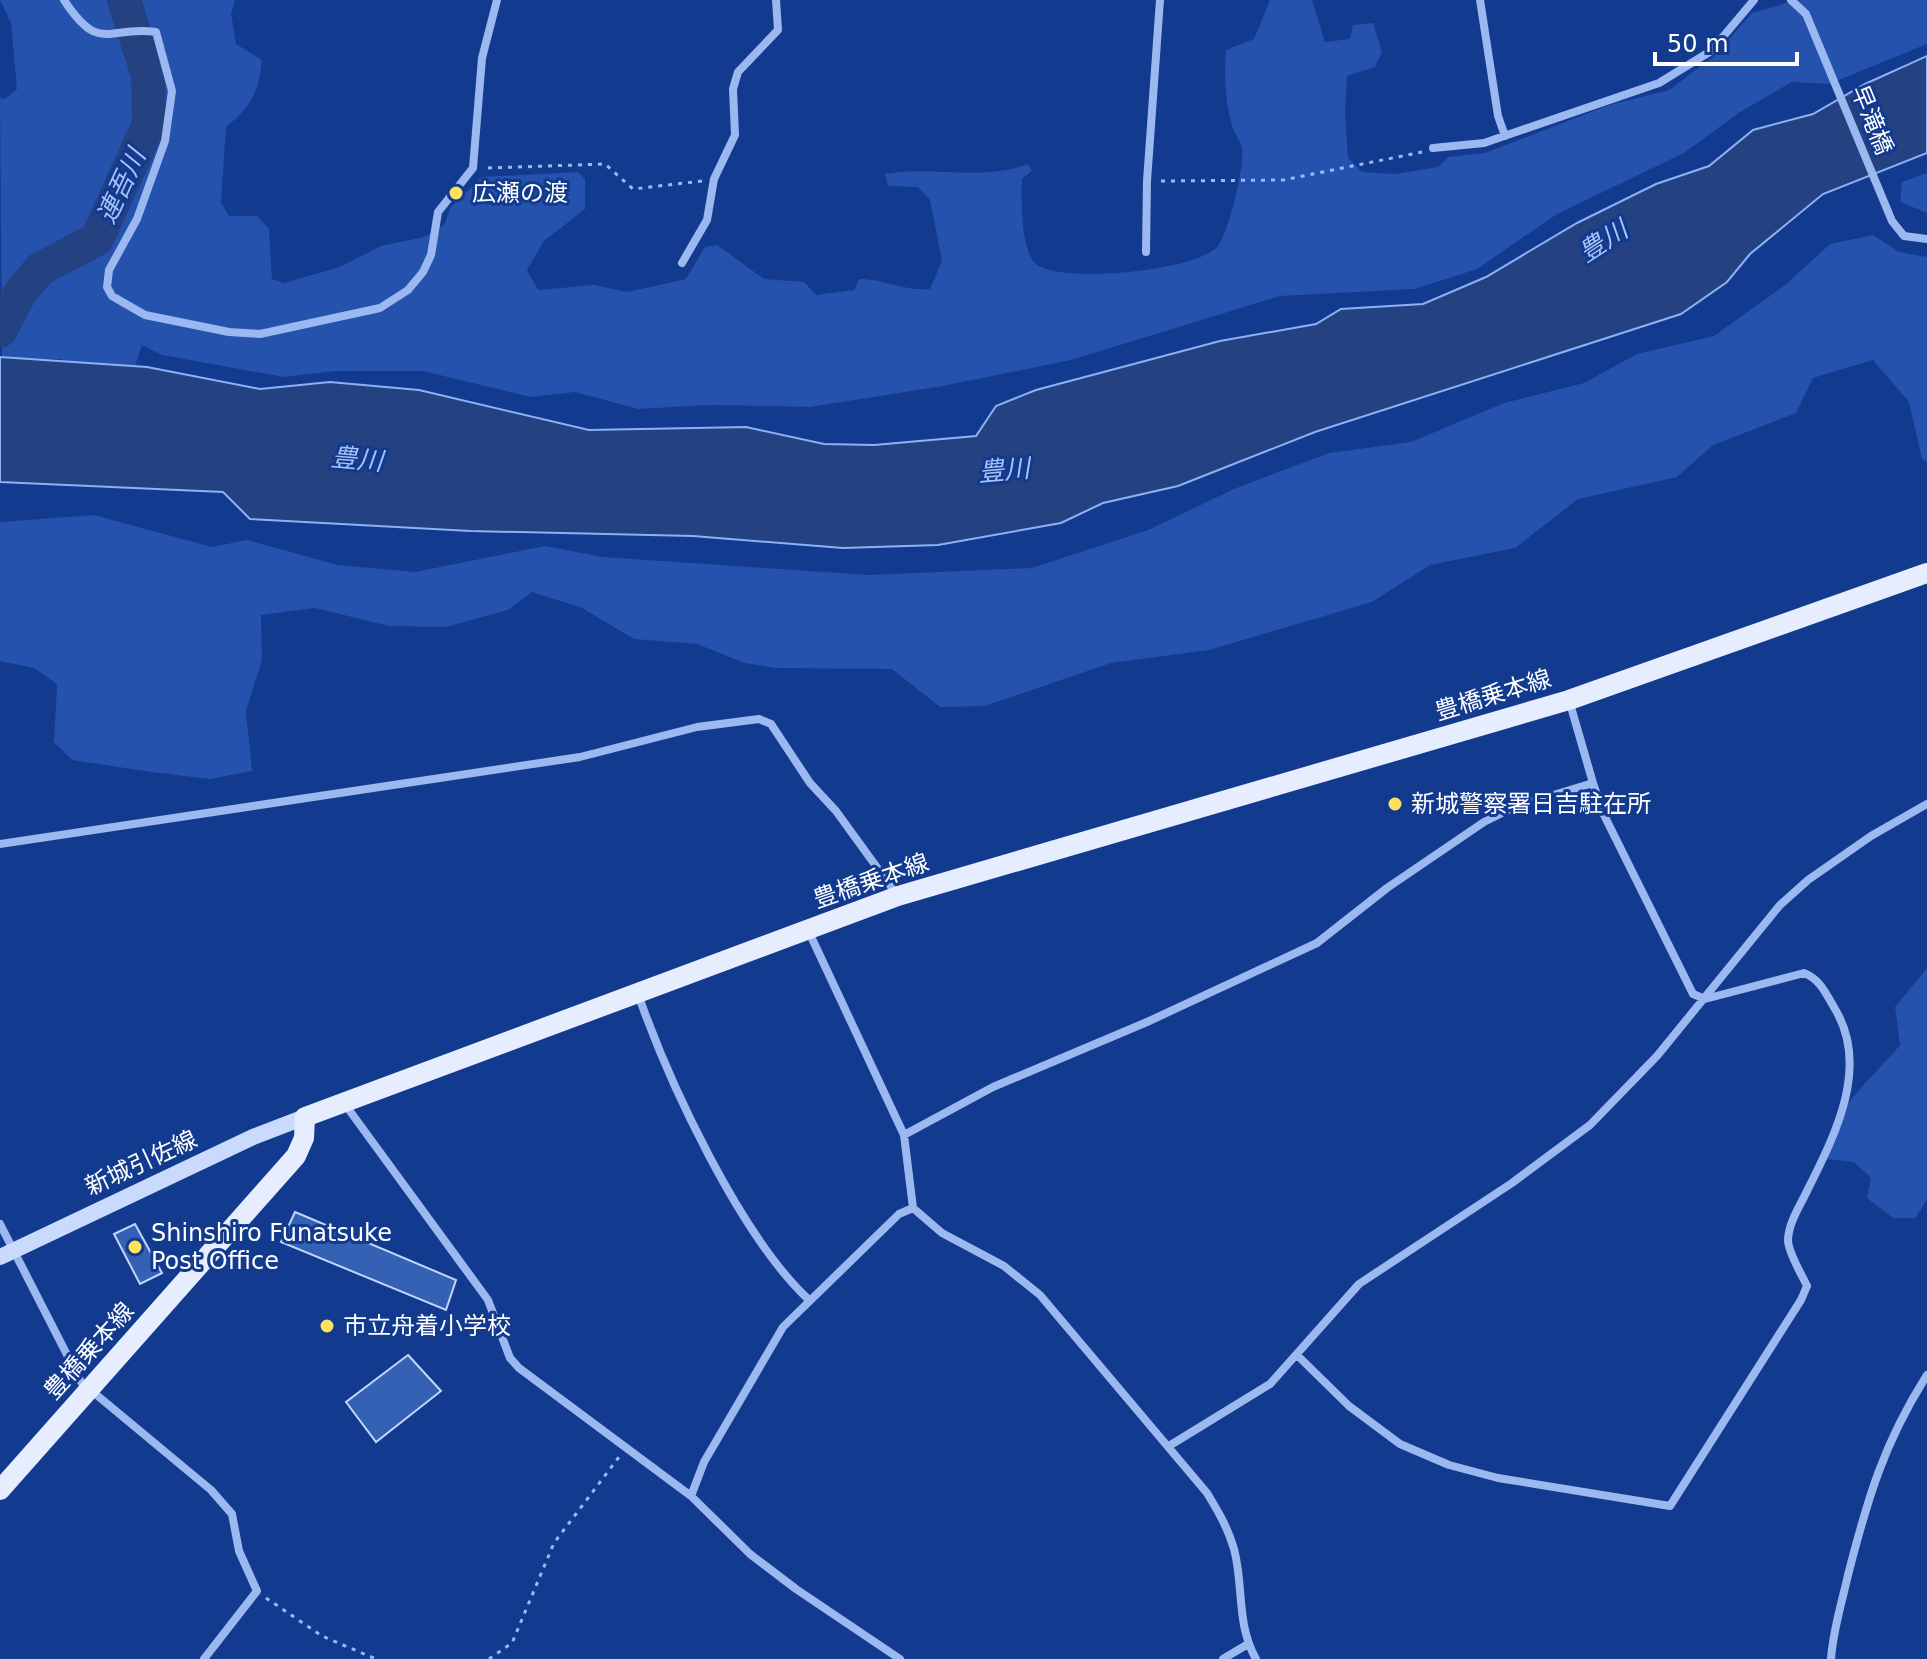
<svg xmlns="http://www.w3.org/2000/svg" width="1927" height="1659" viewBox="0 0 1927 1659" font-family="'DejaVu Sans','Noto Sans JP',sans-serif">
  <rect width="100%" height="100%" fill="#123a8e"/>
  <path fill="#2452ad" d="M0 0H235L231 13 236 44 262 60C259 91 251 107 226 127L221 203 229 216H257L269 229 272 279 284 283 339 267 381 246 424 237 445 224 450 208 482 177 578 172 585 179V209L544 241 527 270 538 290 594 285 628 292 686 279 705 247 717 245 764 279 804 282 816 295 854 290 859 279C886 279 900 291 930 289L942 261 930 200 918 187 888 186 885 174C933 165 980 182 1028 164L1032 171 1022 179C1021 199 1021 248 1035 263 1056 285 1198 271 1218 246 1228 233 1244 169 1242 151 1242 144 1236 136 1233 129 1225 103 1224 76 1226 50L1254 39 1270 0H1312L1325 42 1350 39 1353 25 1373 23 1382 52 1375 67 1347 76 1345 110 1348 158 1362 172 1395 174 1438 167 1448 157 1485 153 1609 105 1669 90 1713 57 1752 13 1797 0H1927V44L1829 84 1792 82 1740 112 1684 153 1557 214 1477 269 1415 289 1280 296 1071 360 943 386 810 407 710 405 638 409 575 392 531 397 423 371H335L284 377 162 355 142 345 135 366 111 375 60 359 2 358 0 98 5 99 17 89 11 23Z
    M1927 173V213L1900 202 1902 182Z
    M1873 235 1899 252 1927 257V462L1922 459 1909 402 1873 360 1813 378 1796 413 1713 445 1677 477 1578 499 1515 548 1430 565 1372 602 1209 650 1111 663 985 706 940 707 892 669 776 668 745 663 697 644 634 639 582 608 532 592 508 610 446 627 389 626 315 608 261 615 262 660 246 711 252 771 210 779 151 772 72 760 54 742 57 684 34 668 0 661V522L94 515 212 547 247 540 338 565 415 572 545 546 603 557 869 575 1032 568 1148 530 1234 489 1329 453 1411 442 1504 403 1584 383 1637 354 1714 336 1784 286 1830 244Z
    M1927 968V1200L1915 1218H1893L1867 1198 1871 1178 1854 1162 1828 1159C1825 1115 1874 1077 1900 1045L1895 1007Z"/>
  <path fill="#244281" stroke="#8db1f5" stroke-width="2" d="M1927 56V153L1823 194 1750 254 1727 282 1681 314 1315 432 1178 486 1103 503 1061 523 938 545 843 548 693 536 470 531 250 519 223 492 0 482V357L147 367 260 389 330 382 419 390 589 430 746 427 824 444 874 445 976 436 996 406 1036 390 1220 341 1316 324 1341 309 1423 304 1486 277 1577 223 1656 184 1709 166 1753 130 1813 114 1865 84Z"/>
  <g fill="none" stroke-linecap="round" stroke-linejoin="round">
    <path stroke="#244281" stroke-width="34" d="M0 331 20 293 40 269 97 239 149 124 148 75 124 0"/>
  </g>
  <path fill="#3561b5" stroke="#c2d6fd" stroke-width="2" d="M295 1212 456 1280 446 1310 281 1242Z
    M135 1224 162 1273 140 1284 114 1234Z
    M408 1355 441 1391 376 1442 346 1402Z"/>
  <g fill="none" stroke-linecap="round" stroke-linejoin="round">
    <path stroke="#9bb8f1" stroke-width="3" stroke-dasharray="4 6" stroke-linecap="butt" d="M488 168 605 164 633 189 702 181
      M1161 181 1283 180 1422 152
      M266 1598 322 1636 376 1659
      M489 1659 512 1643 554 1543 619 1457"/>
    <path stroke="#9bb8f1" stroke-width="8" d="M64 0C100 55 108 25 156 32L172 91 165 141 137 219 109 270 107 287 112 296 145 315 229 332 260 334 380 308 408 290 423 272 431 255 438 212 473 168 482 58 497 0
      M1480 0 1498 116 1505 136
      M1791 0 1806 14 1892 221 1904 236 1927 239
      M1433 148 1484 143 1659 83 1711 51 1754 0
      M1146 252 1147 181 1160 0
      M682 263 707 220 714 179 735 135 733 89 738 72 778 30 776 0
      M0 844 580 757 697 727 759 719 771 724 810 783 836 811 897 895
      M808 930 904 1135 913 1208 942 1233 1004 1266 1040 1295 1207 1493C1218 1511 1228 1528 1234 1549 1244 1586 1236 1624 1256 1659
      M638 994C669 1083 740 1235 808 1299
      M344 1103 488 1300 510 1358 519 1368 691 1496 750 1554 796 1589 900 1659
      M904 1135 993 1087 1147 1022 1317 943 1387 888 1484 822 1514 807 1593 783 1569 700
      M0 1224 81 1382 211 1490 232 1514 239 1551 257 1591 204 1659
      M1297 1355 1349 1406 1400 1444 1449 1465 1498 1478 1670 1506 1801 1300 1807 1286C1801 1273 1789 1254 1788 1241 1788 1223 1801 1204 1808 1189 1835 1135 1870 1067 1835 1009 1826 994 1820 979 1804 973L1705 999 1693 994 1603 813 1593 783
      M1169 1446 1270 1384 1359 1284 1512 1183 1590 1125 1657 1056 1780 905 1808 880 1871 836 1927 804
      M691 1496 704 1462 783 1327 899 1214 913 1208
      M1223 1659 1248 1644
      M1831 1659C1833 1630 1842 1602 1848 1575 1868 1497 1884 1443 1927 1375"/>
    <path stroke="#cadafc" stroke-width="16" d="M0 1257 253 1137 305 1117"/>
    <path stroke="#e6edff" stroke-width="20" d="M0 1490 296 1156 304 1138 305 1117 898 896 1569 700 1927 573"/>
  </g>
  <g fill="#ffe25c" stroke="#123a8e" stroke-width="3">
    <circle cx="456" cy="193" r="8"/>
    <circle cx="1395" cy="804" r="8"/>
    <circle cx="135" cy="1247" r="8"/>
    <circle cx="327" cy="1326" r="8"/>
  </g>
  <g text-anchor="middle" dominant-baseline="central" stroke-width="6" stroke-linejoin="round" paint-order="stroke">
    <g font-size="24" fill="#fff" stroke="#123a8e">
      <text transform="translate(1872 120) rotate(68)">早滝橋</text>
      <text transform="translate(1493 695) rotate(-17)">豊橋乗本線</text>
      <text transform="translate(871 881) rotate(-19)">豊橋乗本線</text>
      <text transform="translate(141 1163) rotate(-25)">新城引佐線</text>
      <text transform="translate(89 1351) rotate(-48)">豊橋乗本線</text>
    </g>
    <g font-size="24" fill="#fff" stroke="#123a8e" text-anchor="start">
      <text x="472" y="193">広瀬の渡</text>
      <text x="1411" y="804">新城警察署日吉駐在所</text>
      <text x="151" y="1233">Shinshiro Funatsuke<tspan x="151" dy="28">Post Office</tspan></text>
      <text x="343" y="1326">市立舟着小学校</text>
    </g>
    <g font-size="26" font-style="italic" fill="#a7c3f9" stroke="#123a8e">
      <text transform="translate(121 186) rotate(-65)">連吾川</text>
      <text transform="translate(1603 241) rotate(-33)">豊川</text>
      <text transform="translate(357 459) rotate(5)">豊川</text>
      <text transform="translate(1004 470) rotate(-5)">豊川</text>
    </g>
  </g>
  <path d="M1655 52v12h142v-12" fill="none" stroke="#ffffff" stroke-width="4"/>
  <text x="1667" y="52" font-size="24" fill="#ffffff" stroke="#123a8e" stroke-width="6" paint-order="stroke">50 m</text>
</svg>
